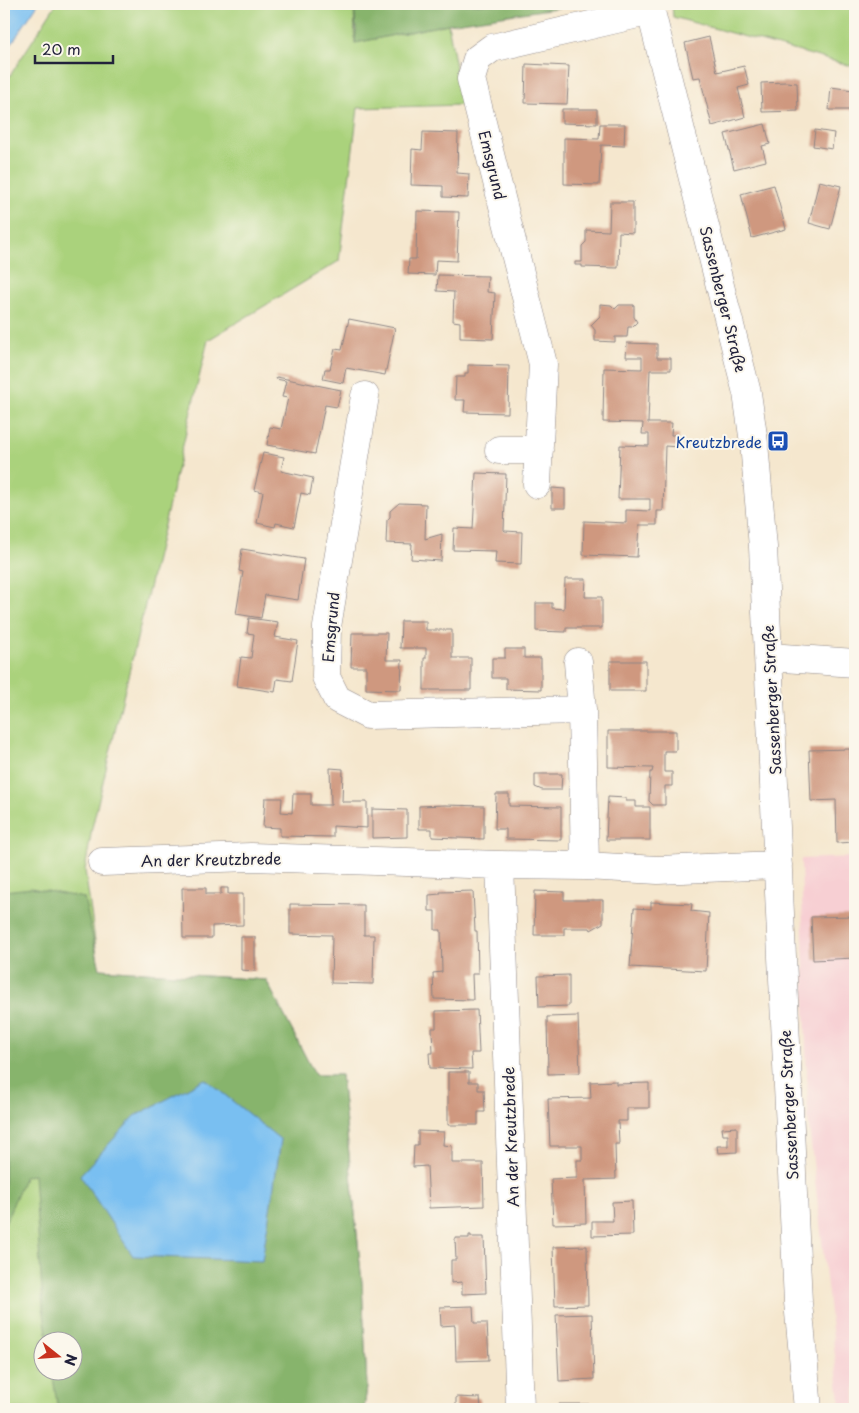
<svg xmlns="http://www.w3.org/2000/svg" width="859" height="1413" viewBox="0 0 859 1413" font-family="'Playpen Sans',sans-serif">
  <rect width="100%" height="100%" fill="#fbf7ec"/>
  <filter id="ink" filterUnits="userSpaceOnUse"><feTurbulence type="fractalNoise" baseFrequency=".02" numOctaves="2"/><feDisplacementMap in="SourceGraphic" scale="10" xChannelSelector="R" yChannelSelector="G"/><feConvolveMatrix kernelMatrix="1 2 1 2 8 2 1 2 1" color-interpolation-filters="sRGB"/></filter>
  <filter id="wash" filterUnits="userSpaceOnUse"><feTurbulence type="fractalNoise" baseFrequency=".0096" numOctaves="4" result="noise"/><feDisplacementMap in="SourceGraphic" scale="20" xChannelSelector="R" yChannelSelector="G"/><feGaussianBlur stdDeviation="1.12" result="paint"/><feColorMatrix in="noise" values="0 0 0 0 0 0 0 0 0 0 0 0 0 0 0 0 0 1.4 0 .05"/><feComposite in="paint" operator="in"/></filter>
  <g filter="url(#wash)">
    <rect width="100%" height="100%" fill="#f5e7ce"/>
    <path fill="#f7cfd3" d="M855 857V1409H841L808 1118 801 859Z"/>
    <path fill="#aad27c" stroke="#667a5c" fill-rule="evenodd" d="M56 4H354L355 43 448 24 463 105 358 108 339 261 208 340 92 828 85 870 99 969 266 980 315 1075H341L362 1283 367 1387 364 1409H4V85ZM42 1340H72V1370H42Z
      M672 4H855V67L673 17Z"/>
    <path fill="#87b46c" stroke="#546b54" d="M354 4H583L448 24 355 43 356 30Z
      M31 888 84 898 100 969 266 980 315 1075H341L362 1283 367 1387 364 1409H58L52 1371 72 1370V1340H48L43 1307 34 1175 25 1176 4 1225V891Z"/>
    <path fill="#79bff1" stroke="#4e7096" d="M4 4H38L4 55Z
      M205 1079 281 1140 262 1261 133 1256 80 1175 135 1116Z"/>
    <g id="blocks">
      <path fill="#cf987f" d="M709 37 717 72 744 66 749 85 738 88 745 117 712 126 700 77 693 78 685 43Z
        M526 64 569 66 567 104 525 103Z
        M786 82 797 83 798 111 762 112 761 83Z
        M854 82 855 112 849 110H829L831 87 853 90Z
        M562 109H597V124L562 123Z
        M600 124H625L624 146 601 145 599 185 564 184V138L599 139Z
        M765 124 770 144 762 146 766 161 734 169 725 134Z
        M815 130 834 133 832 149 813 146Z
        M423 132 458 133 457 173 469 174 468 198 443 197V186L411 185 412 149 422 150Z
        M819 181 841 186 830 229 809 223Z
        M774 185 786 229 752 238 741 194Z
        M610 202H633V233L619 232 618 268 582 267V265H575V262H582V246L586 242V230L609 231Z
        M417 211 459 212 457 261 436 260 435 275 408 274 409 259H416Z
        M438 275 488 276 487 292 495 293 493 339 460 338V322L453 321 454 292 437 291Z
        M600 304 611 305 615 309 619 305H634V317L637 322 632 327H628L627 337H615V342L595 341V330L591 325 600 316Z
        M349 319 395 328 385 375 346 368 343 383 323 379 325 369H330L335 349 342 350Z
        M627 343 657 344V358H671V370H650L648 423H672L671 435H679L678 447 665 446 663 511H657V525H639L637 557 583 555 584 521 626 523V510L650 511V499H618L620 445 649 446V434H642L643 423 603 422 604 368 642 369V357H626Z
        M468 365 509 366 508 413 464 412 465 400H455L456 377H465V373H468Z
        M277 377 341 390 337 407 325 405 315 454 267 445 270 427 281 429 288 398 282 397 286 381 276 379Z
        M263 453 284 457 281 471 313 478 310 495 301 493 294 527 276 523 275 527 257 523 263 492 254 490Z
        M476 473 506 474 504 530 505 531 522 532 521 564 495 563 496 551 453 550 454 528 473 529Z
        M552 488 565 489V508H552Z
        M399 503 426 504 425 539 442 534 441 561 411 559 412 544 386 543 387 520 390 517V511Z
        M242 549 304 559 298 600 265 595 261 618 236 614 243 572 239 571Z
        M565 579H586L585 597H602V628H566V632L536 631V603H552V608L564 609Z
        M249 618 278 622 275 637 298 641 292 681 277 679 275 692 237 686 241 657 251 658 254 634 247 633Z
        M401 621H426V630H452V658H471V690H424V658H426V648H400Z
        M352 633H387L386 660H402L401 690 366 689V667H351Z
        M505 649H524V658H541V690L506 689V678H492V658H505Z
        M610 661H646V691H610Z
        M608 731H676V751H664V772H672V786H665V805H653L649 801 650 772H652L653 768 608 767Z
        M850 749V760H855V842L837 843 836 800 811 801 809 750Z
        M330 768 343 769 342 802H367V828L333 826V837L280 836V828L263 827 265 798H282L281 812 292 813 293 794H311V805H331Z
        M535 774H562L561 790H542L535 787Z
        M496 794H509V806L561 807V840L506 839V829H495Z
        M608 797 626 798V801H636V807H650V840H606Z
        M445 805 484 806V839L432 837V829H419V806Z
        M372 809 407 810V837L372 838Z
        M182 888H206V894H221V888H228V894H243V925L212 926V938H183Z
        M473 891 475 931H477L478 974H472L473 1000 434 999 433 973 442 972 441 930H435V911H429V895L440 894V892Z
        M535 891 564 892V900H603V923L591 930 590 928H564V935H534Z
        M651 902 692 904 691 911 709 913 706 971 630 967 634 908 651 909Z
        M290 904 364 905V935H374L373 984 331 983 332 935 290 934Z
        M855 916V958L813 960 811 917Z
        M241 937H255V971L241 970Z
        M569 975V1006L539 1007 538 976Z
        M477 1010 479 1053H471L472 1069 430 1068 429 1053H433L432 1028H436V1011Z
        M578 1016 580 1073 548 1074 547 1017Z
        M448 1072H469V1082H478V1090H484L485 1112H478V1125H448Z
        M616 1081V1084L649 1083V1108H627V1121H618L619 1144H615L616 1179 585 1180 586 1223 553 1224 551 1179 577 1178V1160H582V1146H550L548 1099 591 1098 590 1082Z
        M737 1127V1152L718 1153 717 1146H728V1135H723L722 1128Z
        M418 1131 444 1132 443 1145 452 1146V1163H483L484 1206 429 1208 427 1166 413 1167 414 1145H418Z
        M632 1201 633 1235 592 1236V1221H613L612 1202Z
        M469 1235H471V1237H484L486 1293 462 1294V1282L451 1283V1260H456L455 1238H469Z
        M587 1246 588 1305 555 1306 553 1247Z
        M473 1306 474 1323H487L489 1360 456 1361 455 1325 441 1326 440 1307Z
        M592 1314 594 1379 559 1381 556 1315Z
        M456 1397 480 1398 481 1409H456Z
        M559 1404H589V1409H559Z"/>
    </g>
  </g>
  <g filter="url(#ink)">
    <use href="#blocks" fill-opacity="0" stroke="#8c8484" stroke-width="1"/>
    <g fill="none" stroke-linecap="round" stroke-linejoin="round">
      <g stroke="#8c8484" stroke-width="29">
        <path id="minor" d="M649 4 747 393 754 443 763 547 798 1302 808 1409
          M365 396 327 627 326 677 337 699 368 715 582 710
          M499 450H539
          M537 484 543 364 471 79 477 59 492 48 651 11
          M769 657 855 663
          M578 662 582 710 585 866
          M102 862 251 857 500 865 585 866 658 870 778 865
          M500 865 520 1409"/>
      </g>
      <use href="#minor" stroke="#fff" stroke-width="28"/>
    </g>
  </g>
  <defs>
    <g id="bus-square" transform="scale(1.125)"><rect x="-9" y="-9" width="18" height="18" rx="4" fill="#1a4fb4" stroke="#fbf7ec"/><path d="M-5-6H5V4H4V6H2V4H-2V6H-4V4H-5ZM-3.5-4V0h7V-4ZM-3.5 1.2v1.5H-2V1.2ZM2 1.2v1.5H3.5V1.2Z" fill="#fff"/></g>
  </defs>
  <g fill-rule="evenodd">
    <use href="#bus-square" x="778" y="441"/>
  </g>
  <g text-anchor="middle" dominant-baseline="central" stroke-width="4" stroke-linejoin="round" paint-order="stroke">
    <g font-size="15" fill="#22223b" stroke="#fbf7ec">
      <text transform="translate(493 165) rotate(76)">Emsgrund</text>
      <text transform="translate(724 299) rotate(76)">Sassenberger Straße</text>
      <text transform="translate(330 627) rotate(-85)">Emsgrund</text>
      <text transform="translate(771 700) rotate(-93)">Sassenberger Straße</text>
      <text transform="translate(211 859) rotate(-1)">An der Kreutzbrede</text>
      <text transform="translate(788 1105) rotate(-93)">Sassenberger Straße</text>
      <text transform="translate(510 1137) rotate(-92)">An der Kreutzbrede</text>
    </g>
    <g font-size="15" fill="#164399" stroke="#fbf7ec" text-anchor="end">
      <text x="762" y="441">Kreutzbrede</text>
    </g>
  </g>
  <rect width="859" height="1413" fill="none" stroke="#fbf7ec" stroke-width="20"/>
  <g transform="translate(58 1356) rotate(107)"><circle r="24" fill="#fbf7ec" stroke="#a4a2a5"/>
  <path d="M0-4L9 19L0 12L-9 19Z" fill="#c8321e"/>
  <text y="-8" font-size="14" font-weight="bold" text-anchor="middle" fill="#22223b">N</text>
  </g>
  <path d="M35 55v8h78v-8" fill="none" stroke="#22223b" stroke-width="2.5"/>
  <text x="42" y="55" font-size="15" fill="#22223b" stroke="#fbf7ec" stroke-width="4" paint-order="stroke">20 m</text>
</svg>
